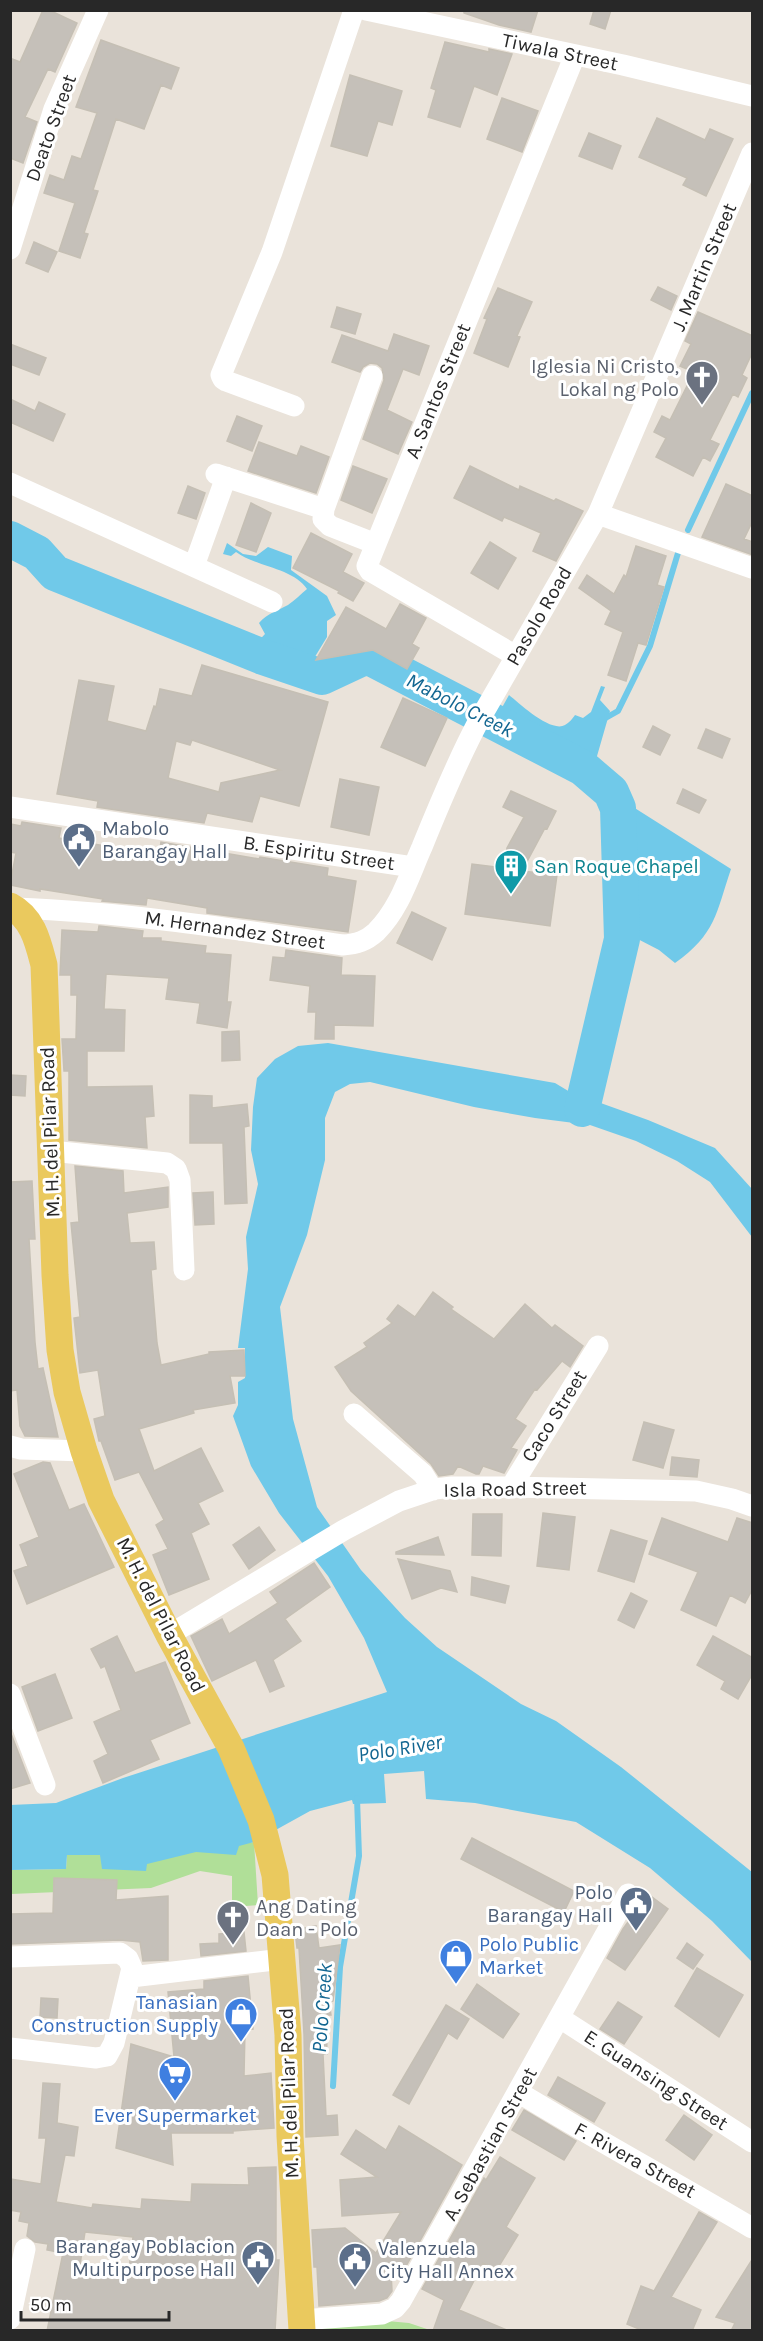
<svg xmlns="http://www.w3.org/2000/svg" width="763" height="2341" viewBox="0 0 763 2341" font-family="Karla,sans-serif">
  <rect width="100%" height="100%" fill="#eae3da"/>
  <path fill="#b0df98" d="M254 1842 258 1905 232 1907V1876L200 1871 151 1888 11 1894 10 1870 66 1869 67 1855 196 1851Z
    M387 2321 409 2323 427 2329 426 2330H315L316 2326Z"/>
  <path fill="#70c9e9" d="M227 543 243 554 256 556 268 547 292 556 291 570 327 596 336 615 327 621V637L313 660 321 670 316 682 245 655 265 634 259 623C268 613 277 611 288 605 294 601 301 594 307 589 294 568 254 566 236 552L231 556 223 554Z
    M601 686 605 687 600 700 610 711 593 770 584 776 490 729 509 695C520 704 551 733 565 725 569 723 573 718 575 715L583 718 591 712Z
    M611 793 731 869C716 913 716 934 675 963L659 950 630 935 622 939 620 832Z
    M328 1043 555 1083 570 1092 648 1120 715 1148 752 1189V1237L710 1182 677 1161 636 1141 590 1125 535 1118 474 1107 370 1082 350 1084 335 1092 325 1118V1160L307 1235 280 1307 293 1419 317 1507 361 1570 405 1618 437 1647 521 1704 556 1721 621 1767 752 1872V1962L712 1921 650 1868 576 1822 475 1803 426 1799 424 1771 384 1774 386 1803 353 1804 352 1800 310 1811 254 1842 239 1846 236 1855 196 1852 147 1864 146 1871 102 1869 100 1855H67L66 1869 11 1870 10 1805 56 1803 123 1778 387 1692 364 1638 328 1576 279 1513 251 1466 233 1416 238 1405V1382L245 1378V1348H238L248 1269 246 1237 258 1184 251 1150 253 1107 257 1078 275 1059 298 1046Z"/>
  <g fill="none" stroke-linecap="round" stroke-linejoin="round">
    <path stroke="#70c9e9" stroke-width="6" d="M688 530 752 393
      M602 720 618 711 650 646 678 553
      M333 2086 340 1967 359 1856 357 1798"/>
    <path stroke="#70c9e9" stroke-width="36" d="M10 539 37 553 55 573 263 657 322 677 367 656 583 768 611 792 618 808 622 939 582 1109"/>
  </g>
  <path fill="#c5c0b9" stroke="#c5bfb4" stroke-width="1.5" fill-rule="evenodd" d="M43 10H49L77 23 55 72 48 69 25 117 37 122 23 163 10 158V58L20 62Z
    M464 10H538L531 32 499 25 464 13Z
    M594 10H611L605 29 590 24Z
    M101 40 179 68 171 89 161 85 144 129 116 119 93 190 98 191 84 233 88 234 80 258 59 251 75 203 44 193 50 175 64 180 72 156 81 159 97 113 76 107Z
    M445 42 489 52V49L512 54 497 95 474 86 460 127 428 117 436 90 431 88Z
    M350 75 402 91 392 125 378 121 367 156 331 146Z
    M502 98 538 111 522 152 487 139Z
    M657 118 705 140 710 129 733 139 706 196 683 185 687 178 639 157Z
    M589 133 621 146 612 169 579 156Z
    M34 242 57 252 48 272 26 263Z
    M658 287 677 296 671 310 651 300Z
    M498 288 532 302 517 336 520 337 508 367 474 353 487 319 484 318Z
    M337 307 361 314 355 334 331 327Z
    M698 312 753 336V351L742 375 747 378 738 397 733 394 710 440 719 444 710 461 703 457 693 476 656 457 666 438 654 432 662 416 670 420 694 372 680 366 691 344 685 341Z
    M394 334 429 346 419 375 403 369 387 410 412 422 398 454 363 439 384 380 382 368 377 364 370 363 363 367 360 372 332 362 342 335 388 351Z
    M10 344 46 358 39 375 10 364Z
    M10 399 35 411 39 402 65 414 53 441 10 422Z
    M237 416 262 426 252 451 227 441Z
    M259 442 297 456 301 446 329 457 316 493 248 471Z
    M353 466 387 479 372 513 341 500Z
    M470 466 519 490 520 486 554 501 556 499 583 511 556 561 533 551 541 533 504 517 502 521 454 498Z
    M726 484 753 496V520L744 539 753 542V555L702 537Z
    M188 486 205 493 196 519 178 513Z
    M251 503 271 513 256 552 236 545Z
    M311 533 352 554 343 572 364 583 353 601 338 593 339 591 293 568Z
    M490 542 516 558 498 589 471 573Z
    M636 546 666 556 657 585 664 587 646 645 638 643 626 681 608 675 623 632 605 624 611 611 579 588 587 575 614 594 624 575 626 577Z
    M400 604 426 618 412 644 419 648 407 669 373 650 316 660 346 607 386 629Z
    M202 665 328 702 299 806 260 796 252 822 207 813 204 823 97 807 98 801 57 794 79 680 114 686 107 721 146 731 154 706 156 707 160 689 192 696ZM192 740 280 770 221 783 219 792 168 778 176 741 190 745Z
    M403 698 447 718 425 766 381 747Z
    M653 726 670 735 660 755 643 747Z
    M706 729 730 739 722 758 698 748Z
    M340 779 379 787 369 835 331 827Z
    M683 789 706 800 699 813 677 803Z
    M511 791 556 811 547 829 545 828 522 871 557 875 550 926 465 914 472 864 504 868 507 848 524 817 503 807Z
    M22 822 61 828 59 838 106 846 105 852 158 859 161 842 259 859 260 857 328 868 327 876 356 881 348 932 207 913V908L147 898 146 905 102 901 103 899 40 889V891L10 885 16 853 10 852V824L21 826Z
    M412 912 446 928 432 960 397 943Z
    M99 926 143 931 142 938H161V941L206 946 205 953 231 955 227 1002H231L227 1028 197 1023 200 1003 166 999 169 978 106 974 104 1009 125 1010 124 1051H87V1087L152 1086 154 1116 145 1117 147 1148 69 1140V1071H64L62 1039H76L77 995H71V975H60L62 930 98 932Z
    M286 950 342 958 341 975 375 976 373 1026 334 1025V1039H315L316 1012H308L310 986 270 980 273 957 285 958Z
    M239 1031 240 1060 222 1061V1032Z
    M10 1075 26 1076 25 1096 10 1095Z
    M190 1095 212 1096V1108L247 1104 249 1126 244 1127 247 1203 225 1204 223 1143H190Z
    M75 1166 123 1171 124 1193 168 1187V1207L127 1213 130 1243 154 1242 156 1269 151 1270 157 1343 161 1365 209 1354V1352L244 1350 245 1376H230L235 1403 193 1410 194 1413 139 1429 154 1471 201 1448 223 1491 198 1503 209 1524 191 1533 209 1579 169 1595 153 1555 168 1549 156 1525 164 1520 139 1472 115 1480 101 1441H99L94 1419 105 1416 98 1370 80 1373 74 1318 80 1317 71 1223 79 1222Z
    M32 1181 35 1239H29L35 1342 38 1369 43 1368 58 1437 25 1436 20 1426 17 1390 10 1391V1182Z
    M213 1192 214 1224 195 1225 193 1193Z
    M433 1292 453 1307 451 1309 494 1339 525 1304 552 1328 555 1325 583 1346 570 1367 562 1361 537 1390 535 1389 515 1419 526 1426 511 1448 517 1450 504 1473 483 1466 479 1474H476L458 1466 453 1474 439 1476 431 1464 351 1391 335 1367 367 1347 364 1343 392 1323 387 1319 398 1305 415 1317Z
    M644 1422 674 1430 663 1468 633 1460Z
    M672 1457 699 1460 697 1477 670 1475Z
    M43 1462 50 1463 69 1510 84 1504 114 1567 27 1604 14 1571 28 1566 20 1545 39 1537 14 1474Z
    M543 1513 575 1517 569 1570 537 1566Z
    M473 1514H502L501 1556 472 1555Z
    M662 1518 728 1542 737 1518 753 1523V1588L745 1603 730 1595 716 1626 681 1610 698 1572 649 1554Z
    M259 1527 275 1550 249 1569 233 1545Z
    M611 1530 647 1541 634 1582 598 1571Z
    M438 1537 444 1555 396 1554V1552Z
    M398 1559 450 1571 457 1592 441 1588 412 1599Z
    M314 1563 330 1587 285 1619 301 1641 273 1660 284 1686 270 1692 256 1660 212 1681 191 1636 222 1619 229 1634 278 1603 270 1592Z
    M472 1577 509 1586 505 1603 471 1595Z
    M631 1593 647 1601 634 1628 618 1620Z
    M117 1636 135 1673 165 1662 190 1723 150 1740 159 1759 103 1783 94 1761 108 1754 94 1722 121 1710 105 1666 101 1668 91 1649Z
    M713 1636 753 1658V1673L738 1699 721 1689 725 1681 697 1665Z
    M55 1674 72 1718 38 1731 22 1687Z
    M10 1731 30 1783 10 1789Z
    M472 1838 574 1891 564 1912 461 1859Z
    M54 1878 117 1880 116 1900 168 1896V1960L143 1961 140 1942 120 1940 10 1944V1914L53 1913Z
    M648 1894 668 1909 625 1970 607 1958 623 1929Z
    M316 1926 319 1948 340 1945 333 2001 329 2002 331 2015H326L327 2054H323L326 2116 337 2115 338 2135 306 2137 304 2034 299 1948H297L295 1930Z
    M244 1932 246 1951 201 1956 200 1944 219 1943V1934Z
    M687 1943 703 1955 693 1969 677 1958Z
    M697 1968 743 1995 719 2037 675 2006Z
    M248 1976 253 2029 245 2030 244 2076 271 2073 274 2128 233 2131V2133H171L173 2165 116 2148 131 2044 174 2057 168 1992 204 1989V1981Z
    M477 1984 519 2014 503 2038 461 2009Z
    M41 1998 58 1999 57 2018 40 2017Z
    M618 2002 642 2017 624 2044 600 2029Z
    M446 2005 469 2019 457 2039 448 2033 409 2104 393 2095Z
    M558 2077 605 2103 594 2122 548 2095Z
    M43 2083 60 2084 57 2123 78 2127 74 2156 65 2155 56 2202 92 2208 93 2204 141 2209 142 2199 191 2202 192 2184 249 2185 248 2168 276 2167V2260H279L275 2331H47L63 2253 47 2250 48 2244 35 2242 27 2236 29 2223 19 2221 21 2212 10 2210V2179L41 2184 46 2138H39ZM85 2232 133 2237 128 2277 96 2273 97 2269 80 2265Z
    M524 2110 576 2141 564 2160 512 2130Z
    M684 2115 712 2135 694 2160 666 2140Z
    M399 2126 462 2165 400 2277 391 2272 392 2291 387 2298 379 2301 319 2306 317 2267H314L312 2230 345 2228 376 2253 401 2212 342 2216 340 2180 377 2177 341 2154 356 2130 386 2150Z
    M500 2157 535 2178 506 2227 518 2235 496 2271 483 2263 459 2310 509 2331H433L444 2300 422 2289 484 2178 486 2180Z
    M699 2212 717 2222 671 2297 701 2310 692 2331H644L627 2324 641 2286 654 2291Z
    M753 2258V2331H731L735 2323 716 2317Z"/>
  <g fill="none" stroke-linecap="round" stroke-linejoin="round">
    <path stroke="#fff" stroke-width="21" d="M366 10 623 65 752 96
      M10 249 54 109 98 10
      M372 376 324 509 323 519 330 526 376 544
      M294 406 226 381 223 379 221 375 272 252 354 10
      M216 474 324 509
      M10 483 272 602
      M598 514 752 568
      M194 566 226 477
      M516 656 370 571 367 566 575 55
      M10 807 413 867
      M15 908C125 912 234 929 343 945 357 944 366 941 376 932 400 908 409 876 422 847 439 805 456 764 477 724L598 514 752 153
      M51 1151 167 1163 176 1169 180 1180 184 1270
      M354 1414 423 1474 433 1490
      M10 1446 21 1449 84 1451
      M511 1487 598 1346
      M169 1635 344 1530 399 1501 435 1489 452 1487H511L696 1491 732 1499 752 1506
      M10 1694 45 1785
      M10 1957 120 1953 128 1959 132 1968 114 2043 107 2056 96 2058 10 2048
      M131 1977 283 1959
      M560 2018 752 2142
      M518 2092C595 2139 674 2182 752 2228
      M10 2319 25 2249
      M301 2320 382 2314 395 2308 401 2301 628 1894"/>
    <path stroke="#eac95e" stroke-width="27" d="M10 906C33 918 38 942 44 965L55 1275 60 1350 67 1392 84 1451 101 1500 169 1635 231 1748 261 1820 275 1875 288 2035 290 2136 302 2330"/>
  </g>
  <defs>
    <g id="church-pin" transform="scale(1.725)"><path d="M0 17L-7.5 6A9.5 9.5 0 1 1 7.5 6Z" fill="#6b7280" stroke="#fff"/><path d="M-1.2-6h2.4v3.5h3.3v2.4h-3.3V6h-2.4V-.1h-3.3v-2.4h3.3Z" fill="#fff"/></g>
    <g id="civic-pin" transform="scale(1.725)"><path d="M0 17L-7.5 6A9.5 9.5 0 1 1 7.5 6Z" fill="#5c6f8a" stroke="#fff"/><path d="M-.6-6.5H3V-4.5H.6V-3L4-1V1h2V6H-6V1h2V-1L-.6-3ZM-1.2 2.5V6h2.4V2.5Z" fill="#fff"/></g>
    <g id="building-pin" transform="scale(1.725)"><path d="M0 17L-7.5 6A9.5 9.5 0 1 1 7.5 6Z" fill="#0f9aa8" stroke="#fff"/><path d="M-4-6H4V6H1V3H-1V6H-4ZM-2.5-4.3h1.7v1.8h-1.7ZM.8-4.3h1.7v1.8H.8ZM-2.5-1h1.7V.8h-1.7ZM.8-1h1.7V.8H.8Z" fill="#fff"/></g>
    <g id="shop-pin" transform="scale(1.725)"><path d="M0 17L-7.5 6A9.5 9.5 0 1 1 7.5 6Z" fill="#3f7fe0" stroke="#fff"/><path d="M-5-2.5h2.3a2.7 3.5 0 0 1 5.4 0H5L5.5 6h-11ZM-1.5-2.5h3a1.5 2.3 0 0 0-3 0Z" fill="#fff"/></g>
    <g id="supermarket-pin" transform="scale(1.725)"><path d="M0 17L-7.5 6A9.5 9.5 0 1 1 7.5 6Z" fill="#3f7fe0" stroke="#fff"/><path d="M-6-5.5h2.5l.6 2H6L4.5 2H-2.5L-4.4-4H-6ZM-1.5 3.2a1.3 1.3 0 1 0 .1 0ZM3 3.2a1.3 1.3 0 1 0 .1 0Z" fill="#fff"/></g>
  </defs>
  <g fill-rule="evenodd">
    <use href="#church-pin" x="702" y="377"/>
    <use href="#civic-pin" x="79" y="839"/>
    <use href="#building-pin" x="511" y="866"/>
    <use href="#civic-pin" x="636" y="1903"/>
    <use href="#church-pin" x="233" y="1917"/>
    <use href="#shop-pin" x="456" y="1956"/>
    <use href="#shop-pin" x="241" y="2014"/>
    <use href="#supermarket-pin" x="175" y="2073"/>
    <use href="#civic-pin" x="258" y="2257"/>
    <use href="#civic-pin" x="355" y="2259"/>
  </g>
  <g text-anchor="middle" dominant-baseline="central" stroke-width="6" stroke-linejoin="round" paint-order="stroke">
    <g font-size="20" fill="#282828" stroke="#fff">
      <text transform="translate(560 52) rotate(12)">Tiwala Street</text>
      <text transform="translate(51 128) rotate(-70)">Deato Street</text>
      <text transform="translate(704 267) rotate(-67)">J. Martin Street</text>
      <text transform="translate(438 391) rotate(-68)">A. Santos Street</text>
      <text transform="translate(539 616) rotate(-60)">Pasolo Road</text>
      <text transform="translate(319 853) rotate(8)">B. Espiritu Street</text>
      <text transform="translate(235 930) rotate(8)">M. Hernandez Street</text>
      <text transform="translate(50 1132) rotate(-92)">M. H. del Pilar Road</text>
      <text transform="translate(554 1416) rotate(-58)">Caco Street</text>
      <text transform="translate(515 1489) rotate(-1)">Isla Road Street</text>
      <text transform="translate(161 1615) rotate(63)">M. H. del Pilar Road</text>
      <text transform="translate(656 2080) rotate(33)">E. Guansing Street</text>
      <text transform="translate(289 2093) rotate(-92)">M. H. del Pilar Road</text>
      <text transform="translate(490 2144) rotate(-61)">A. Sebastian Street</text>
      <text transform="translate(635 2160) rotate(29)">F. Rivera Street</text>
    </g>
    <g font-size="20" fill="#5b616d" stroke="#fff" text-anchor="end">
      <text x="679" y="366">Iglesia Ni Cristo,<tspan x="679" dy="23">Lokal ng Polo</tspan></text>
      <text x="256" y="1906" text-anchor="start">Ang Dating<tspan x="256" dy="23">Daan - Polo</tspan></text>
    </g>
    <g font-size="20" fill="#4e5e75" stroke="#fff" text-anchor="start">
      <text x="102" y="828">Mabolo<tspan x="102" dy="23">Barangay Hall</tspan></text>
      <text x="613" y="1892" text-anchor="end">Polo<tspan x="613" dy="23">Barangay Hall</tspan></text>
      <text x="235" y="2246" text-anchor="end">Barangay Poblacion<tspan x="235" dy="23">Multipurpose Hall</tspan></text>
      <text x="378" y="2248">Valenzuela<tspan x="378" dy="23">City Hall Annex</tspan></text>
    </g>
    <g font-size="20" fill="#0d838f" stroke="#fff" text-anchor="start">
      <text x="534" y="866">San Roque Chapel</text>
    </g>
    <g font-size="20" fill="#366cbe" stroke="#fff" text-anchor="start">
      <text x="479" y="1944">Polo Public<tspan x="479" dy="23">Market</tspan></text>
      <text x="218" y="2002" text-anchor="end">Tanasian<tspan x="218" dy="23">Construction Supply</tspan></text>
      <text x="175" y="2115" text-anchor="middle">Ever Supermarket</text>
    </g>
    <g font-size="21" font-style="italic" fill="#126691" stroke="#fff">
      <text transform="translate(460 705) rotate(27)">Mabolo Creek</text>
      <text transform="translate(400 1748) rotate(-9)">Polo River</text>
      <text transform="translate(322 2008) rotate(-86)">Polo Creek</text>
    </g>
  </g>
  <rect width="763" height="2341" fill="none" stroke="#282828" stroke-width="24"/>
  <path d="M21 2311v9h148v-9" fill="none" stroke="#282828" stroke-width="3"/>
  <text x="30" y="2311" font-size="18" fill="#282828" stroke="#ffffff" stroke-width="4.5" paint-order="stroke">50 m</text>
</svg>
